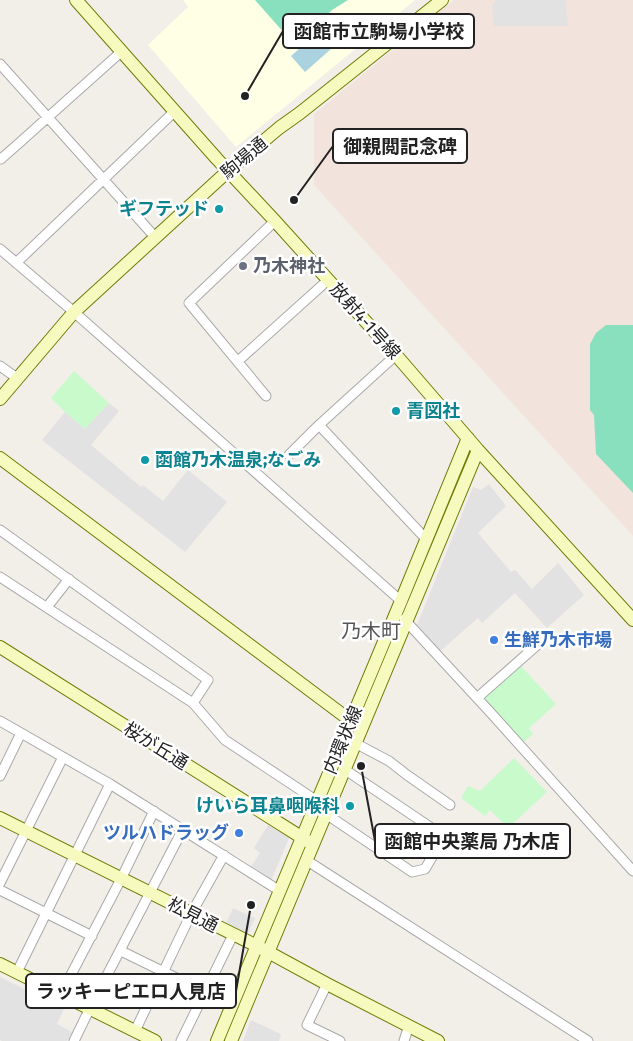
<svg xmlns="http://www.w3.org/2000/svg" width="633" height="1041" viewBox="0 0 633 1041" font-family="'Fira Sans','Noto Sans JP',sans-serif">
  <rect width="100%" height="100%" fill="#f2efe9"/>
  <path fill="#ffffe5" d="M183 0H415L236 147 148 45 188 7Z"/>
  <path fill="#f3e3dd" d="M454 0H633V536L314 185V114Z"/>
  <path fill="#c8facc" d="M74 371 109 403 85 429 65 412 51 398Z
    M520 665 556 704 529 728 533 734 523 743 483 699Z
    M514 758 547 792 508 828 490 810 485 816 461 798 468 786 480 791Z"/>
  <path fill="#88e0be" d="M255 0H348L332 10 294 44Z
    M606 325H633V493L596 454 594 415 590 410V344L596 333Z"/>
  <path fill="#e2e2e2" d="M496 0H566L568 26H494L492 5Z
    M109 403 119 411 91 445 141 487 143 485 163 501 188 470 227 502 185 552 42 440 65 412 85 429Z
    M489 484 506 506 478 533 511 572 515 570 532 589 558 563 584 595 547 628 515 593 482 623 478 618 439 652 417 625 473 487 481 490Z
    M268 825 289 838 271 881 250 868 260 853 254 848Z
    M233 908 255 918 248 934 226 923Z
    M0 977 64 1009 57 1024 72 1032 67 1041H2L0 1040Z
    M251 1020 281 1034 279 1041H243Z"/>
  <path fill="#aad3df" d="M326 25 340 41 305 72 291 56Z"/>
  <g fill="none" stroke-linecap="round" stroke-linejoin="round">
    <g stroke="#a9a9a9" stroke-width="11">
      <path id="street" d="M0 64 155 237
        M0 158 1 159 18 144 121 52
        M0 249 74 312 401 601
        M16 263 175 111
        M238 361 328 280
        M0 366 17 378
        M266 396 189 303 275 221
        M319 425 426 539
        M289 455 319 425 396 355
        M0 530 208 680 193 703
        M0 577 193 703 225 740 317 801
        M47 607 69 579
        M404 619 490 712 633 871
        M477 698 544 639
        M0 721 110 784 280 891
        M355 743 389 761 407 775 450 805
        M0 776 21 733
        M326 814 412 872 425 869 442 840 436 831 344 769
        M306 860 588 1041
        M0 883 63 757
        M0 890 92 936
        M121 951 205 992
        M17 972 110 784
        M327 984 307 1025 340 1041
        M61 994 121 879 154 811
        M135 1031 191 914 224 855
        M74 1041 90 1008 183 829
        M181 1041 233 935
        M404 1041 409 1025"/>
    </g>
    <g stroke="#707d05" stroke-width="14">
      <path id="secondary" d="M76 0 217 159 275 221 396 355 478 450 633 620
        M0 399 74 312 228 171 279 128 300 113 442 0
        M0 458 343 715 358 722
        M0 647 309 842
        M0 818 257 946 327 984 438 1041
        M0 964 155 1041
        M217 1041 401 601 468 438
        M231 1041 478 450"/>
    </g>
    <use href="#street" stroke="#fff" stroke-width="9"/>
    <use href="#secondary" stroke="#f7fabf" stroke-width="12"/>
  </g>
  <g fill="#0f9aa8" stroke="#fff" stroke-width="2">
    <circle cx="219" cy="209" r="5"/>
    <circle cx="396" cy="411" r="5"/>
    <circle cx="145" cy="460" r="5"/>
    <circle cx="350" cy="806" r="5"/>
  </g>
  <circle fill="#6b7280" stroke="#fff" stroke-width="2" cx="243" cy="266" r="5"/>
  <g fill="#3f7fe0" stroke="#fff" stroke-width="2">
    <circle cx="494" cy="640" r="5"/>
    <circle cx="239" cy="833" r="5"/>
  </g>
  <g text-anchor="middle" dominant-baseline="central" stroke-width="5" stroke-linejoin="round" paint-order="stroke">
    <g font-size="18" fill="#222" stroke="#fff">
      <text transform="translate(244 158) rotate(-40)">駒場通</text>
      <text transform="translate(365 321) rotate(48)">放射4-1号線</text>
      <text transform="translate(343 740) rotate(-67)">内環状線</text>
      <text transform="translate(156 746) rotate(32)">桜が丘通</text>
      <text transform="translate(193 915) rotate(27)">松見通</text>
    </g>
    <g font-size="18" font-weight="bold" fill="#0d838f" stroke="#fff" text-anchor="end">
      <text x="209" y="209">ギフテッド</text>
      <text x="406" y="411" text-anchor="start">青図社</text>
      <text x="155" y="460" text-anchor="start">函館乃木温泉;なごみ</text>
      <text x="340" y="806">けいら耳鼻咽喉科</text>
    </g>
    <g font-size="18" font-weight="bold" fill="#5b616d" stroke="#fff" text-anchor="start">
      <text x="253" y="266">乃木神社</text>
    </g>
    <g font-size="18" font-weight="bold" fill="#366cbe" stroke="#fff" text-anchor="start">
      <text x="504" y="640">生鮮乃木市場</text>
      <text x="229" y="833" text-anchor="end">ツルハドラッグ</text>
    </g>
    <g font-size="20" fill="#555" stroke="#fff">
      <text x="371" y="631">乃木町</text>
    </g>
  </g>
  <path fill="none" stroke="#222" stroke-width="2" d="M245 96L283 31M294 200L333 146M361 766L375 841M251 905L236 991"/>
  <g fill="#222" stroke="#fff" stroke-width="2">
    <circle cx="245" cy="96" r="5"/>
    <circle cx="294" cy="200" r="5"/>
    <circle cx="361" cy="766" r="5"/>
    <circle cx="251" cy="905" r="5"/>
  </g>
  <g fill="#fff" stroke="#222" stroke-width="2">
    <rect x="283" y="14" width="191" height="34" rx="5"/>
    <rect x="333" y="129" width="134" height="34" rx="5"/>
    <rect x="375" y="824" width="195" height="34" rx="5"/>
    <rect x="26" y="974" width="210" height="34" rx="5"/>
  </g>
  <g font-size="19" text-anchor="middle" font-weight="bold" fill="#222">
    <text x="379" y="38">函館市立駒場小学校</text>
    <text x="400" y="153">御親閲記念碑</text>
    <text x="472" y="848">函館中央薬局 乃木店</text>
    <text x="131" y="998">ラッキーピエロ人見店</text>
  </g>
</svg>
